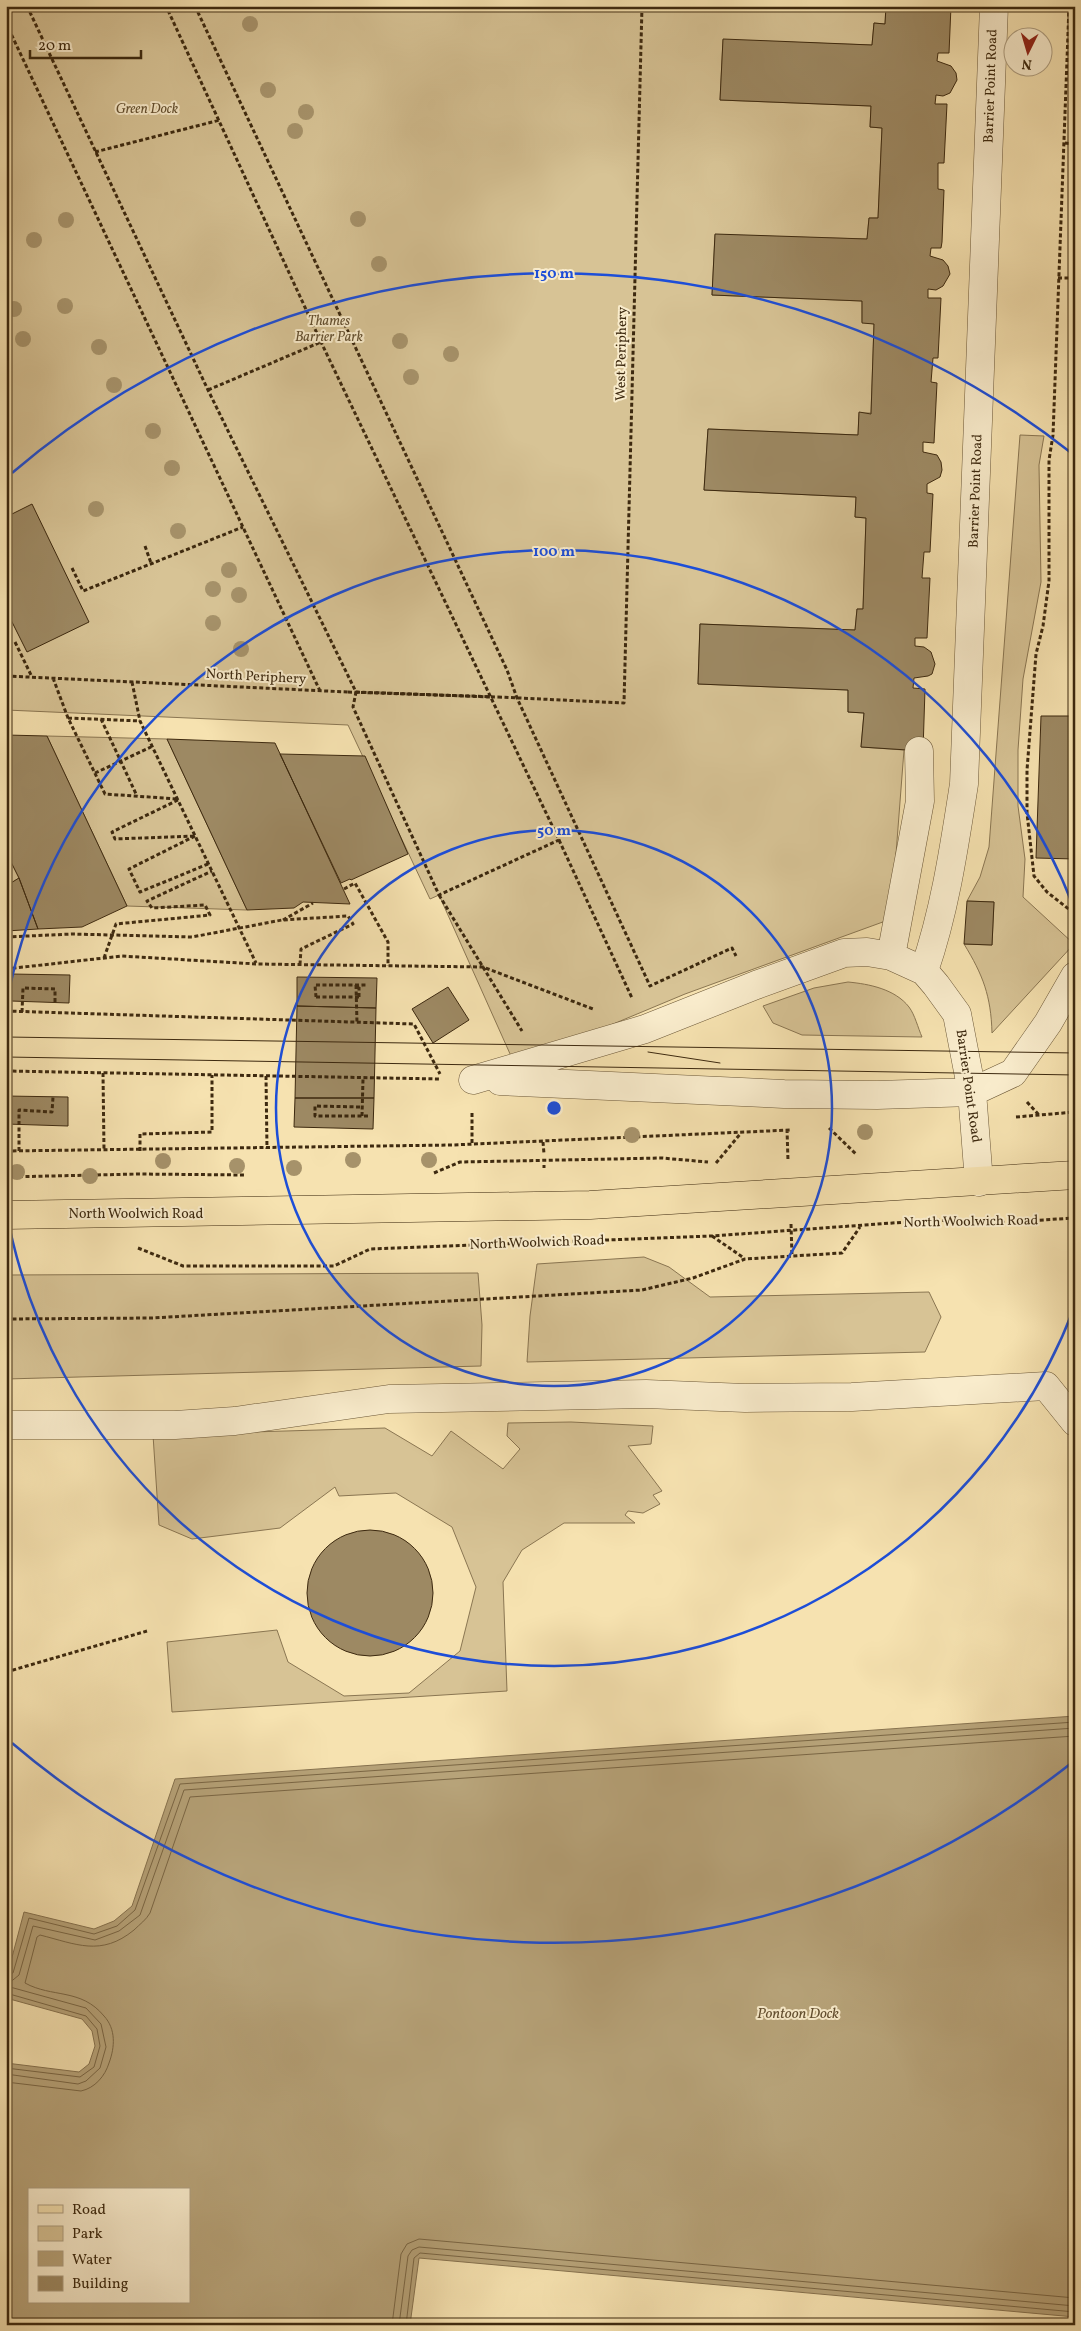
<svg xmlns="http://www.w3.org/2000/svg" width="1081" height="2331" viewBox="0 0 1081 2331" font-family="Vollkorn,serif">
  <rect width="100%" height="100%" fill="#f6e2b0"/>
  <filter id="stains"><feTurbulence type="fractalNoise" baseFrequency=".004" numOctaves="4"/><feColorMatrix values="0 0 0 0 .2 0 0 0 0 .09 0 0 0 0 .02 0 0 0 .5 -.17"/></filter>
  <radialGradient id="worn" r=".72"><stop offset=".6" stop-color="#630" stop-opacity="0"/><stop offset="1" stop-color="#630" stop-opacity=".3"/></radialGradient>
  <path fill="#d7c395" stroke="#8a7652" d="M6 6H886L885 24 874 23 872 45 723 40 720 100 871 106 870 127 882 128 878 218H869L867 239 715 235 712 295 862 301V322L874 324 871 413H859L858 435 708 429 704 490 856 497 855 517 866 518 863 609H857L855 630 700 624 698 684 848 690V712L864 713 861 747 904 750 891 919 685 994 515 1065 439 895 430 899 348 725 6 710Z
    M1020 435 1044 436 1039 465 1041 582 1023 679 1018 750V806L1025 859 1023 897 1074 944 992 1033C991 996 983 975 964 944L992 945 994 902 967 901 980 877 989 847Z
    M47 736 167 739 247 910 127 906Z
    M6 852 19 878 6 886Z
    M848 982C869 984 895 989 909 1007 915 1015 918 1028 922 1037L802 1035 773 1023 763 1006 814 988Z
    M644 1257 669 1267 710 1297 929 1292 941 1317 925 1352 527 1362 530 1316 537 1264Z
    M478 1273 482 1325 481 1366 6 1379V1275Z
    M571 1422 653 1426 651 1444 628 1446 662 1491 653 1495 660 1504 643 1513 628 1511 625 1515 635 1523H564L522 1550 503 1582 507 1691 172 1712 167 1642 277 1630 288 1662 344 1696 409 1693 460 1651 476 1587 452 1527 396 1493 339 1496 335 1487 280 1528 192 1539 159 1525 153 1435 385 1428 432 1456 451 1431 503 1469 520 1449 507 1436 508 1423Z"/>
  <path fill="#b7a379" stroke="#86724f" fill-rule="evenodd" d="M1075 1716V2317L419 2258 410 2325H6V2063L79 2072 89 2064 95 2046 92 2031 82 2019 6 1998V1980L24 1912 94 1929 114 1921 132 1906 175 1779ZM29 2190H189V2302H29Z"/>
  <g fill="none" stroke-linecap="round" stroke-linejoin="round">
    <path stroke="#7a6644" stroke-width="1" d="M6 1976 13 1973 29 1918 94 1934 117 1926 135 1910 180 1784 1075 1722
      M6 1993 86 2016 97 2029 100 2046 94 2067 80 2077 6 2068
      M6 2074 78 2084 86 2081 100 2068 106 2047 101 2024 86 2008 10 1987 8 1984 19 1975 33 1926 95 1940 119 1931 140 1915 184 1790 1075 1728
      M6 2082 81 2091C95 2088 105 2076 109 2063 115 2047 116 2029 104 2016 81 1988 52 1998 25 1983L37 1937 40 1935C76 1944 101 1957 134 1930 140 1924 146 1920 150 1913L190 1797 1075 1736
      M392 2325 401 2254 407 2244 419 2239 1075 2298
      M399 2325 408 2256 412 2250 419 2247 1075 2306
      M406 2325 414 2258 420 2253 1075 2312"/>
  </g>
  <path fill="#9d8963" stroke="#3d290f" d="M886 6H951L949 53H938L937 61 951 66 956 73 957 80 950 93 943 96 936 95 935 104H947L944 163H938V189L944 190 942 242 941 248H931L930 256 943 260 948 266 950 274 943 286 936 290 928 289V298H941L938 358H933L931 382 937 383 934 443 923 442V452L937 455 941 462 942 470 940 477 927 484V493L933 494 930 552H924L922 578H930L927 638H915V646L924 647 931 652 935 664 932 674 928 676 914 678 913 688 925 689 923 751 861 747 864 713 848 712V690L698 684 700 624 855 630 857 609H863L866 518 855 517 856 497 704 490 708 429 858 435 859 412 871 414 874 324 862 323V301L712 295 715 234 867 239 869 218H878L882 128 870 127 871 106 720 100 723 39 872 45 874 23 885 24Z
    M32 504 89 622 27 652 6 610V517Z
    M1041 716H1075V859L1036 858Z
    M6 735 47 736 127 906 82 927 38 929 19 878 6 852Z
    M167 739 275 743 350 904 303 902 294 908 247 910Z
    M280 754 365 756 408 854 351 880 350 879 341 883Z
    M19 878 38 929 6 931V886Z
    M967 901 994 902 992 945 964 944Z
    M11 974 70 975 69 1003 11 1001Z
    M297 977 377 978 376 1008 297 1006Z
    M448 987 469 1020 433 1043 412 1009Z
    M297 1006 376 1008 374 1098H295Z
    M6 1096 68 1097V1126L6 1124Z
    M295 1098H374L373 1129 294 1127Z
    M307 1593a63 63 0 1 1 126 0a63 63 0 1 1-126 0Z"/>
  <g fill="none" stroke-linecap="round" stroke-linejoin="round">
    <g stroke="#6b5737" stroke-width="29">
      <path id="minor" d="M891 956 920 801 919 751
        M924 971C945 910 954 848 964 784L994 6
        M473 1080 645 1029 756 985 844 953 867 952 891 956 924 971 936 985 957 1014 972 1092 979 1182
        M500 1081 784 1094 877 1095 972 1092 1013 1073 1048 1023 1075 976
        M6 1425H175L235 1421 389 1399 646 1394 745 1398 852 1397 1046 1386 1075 1422"/>
    </g>
    <g stroke="#3d290f" stroke-width="29">
      <path id="major" d="M6 1215 590 1205 1075 1175"/>
    </g>
    <path stroke="#3d290f" stroke-width="3" stroke-dasharray="4 2.5" stroke-linecap="butt" d="M27 6 208 390 356 692 353 707 439 895 559 840 321 342 166 6
      M195 6 507 670 517 698 650 986 732 948 736 956
      M1069 6 1053 435 1049 460V581L1043 626 1036 654 1027 770V813L1034 876 1047 892 1075 914
      M6 23 320 691
      M1065 143 1075 144
      M95 152 220 120
      M1058 278H1075
      M208 390 321 342
      M145 546 151 563
      M72 568 83 591 243 527
      M15 642 32 677
      M6 676 348 692
      M53 678 68 718 105 794 178 799
      M132 682 140 721 256 963
      M356 692 491 697
      M498 697 624 703 642 6
      M68 718 140 721
      M101 719 137 796
      M95 773 151 747
      M178 800 112 832 115 839 194 836
      M195 836 129 869 140 892 208 864
      M559 840 632 998
      M344 889 355 883 388 942V966
      M439 895 522 1031
      M283 920 313 903
      M6 937 72 934 192 937 282 920 348 916 353 924 301 949 300 964
      M104 958 116 924 210 915 205 905 152 908 147 901 212 871
      M6 969 122 956 256 964 483 967 593 1009
      M356 985 357 1023
      M316 997 315 985H367
      M359 997V987L362 986
      M6 1011 414 1024 440 1074
      M22 1012 23 988 55 989V1002
      M6 1071 441 1079
      M103 1073 104 1150
      M266 1076 267 1149
      M1027 1102 1039 1115
      M360 1107 315 1106V1116H368
      M362 1116 363 1079
      M1016 1117 1075 1112
      M829 1128 857 1155
      M787 1129 788 1161
      M543 1142 544 1154
      M472 1143V1111
      M6 1151 452 1145 790 1130
      M19 1151V1110L52 1112 53 1097
      M140 1151V1134L212 1132V1075
      M716 1163 741 1133
      M544 1165V1168
      M434 1173 460 1162 662 1158 708 1162
      M6 1177 139 1174 246 1175
      M791 1224 792 1256
      M712 1236 744 1258
      M138 1248 183 1266H334L370 1249 712 1236 934 1220 993 1223 1075 1218
      M6 1319 152 1318 642 1290 693 1278 745 1259 842 1253 860 1227
      M6 1672 147 1631"/>
    <use href="#minor" stroke="#f9eccc" stroke-width="28"/>
    <use href="#major" stroke="#f6e2b0" stroke-width="28"/>
    <path stroke="#3d290f" stroke-width="1" d="M6 1037 1075 1053
      M648 1052 720 1063
      M6 1057 1075 1075"/>
    <path stroke="#3d290f" stroke-width="3" stroke-dasharray="4 2.5" stroke-linecap="butt" d="M348 692 498 697
      M316 997H359"/>
  </g>
  <g fill="#a6926a">
    <circle cx="250" cy="24" r="8"/>
    <circle cx="268" cy="90" r="8"/>
    <circle cx="306" cy="112" r="8"/>
    <circle cx="295" cy="131" r="8"/>
    <circle cx="358" cy="219" r="8"/>
    <circle cx="66" cy="220" r="8"/>
    <circle cx="34" cy="240" r="8"/>
    <circle cx="379" cy="264" r="8"/>
    <circle cx="65" cy="306" r="8"/>
    <circle cx="14" cy="309" r="8"/>
    <circle cx="23" cy="339" r="8"/>
    <circle cx="400" cy="341" r="8"/>
    <circle cx="99" cy="347" r="8"/>
    <circle cx="451" cy="354" r="8"/>
    <circle cx="411" cy="377" r="8"/>
    <circle cx="114" cy="385" r="8"/>
    <circle cx="153" cy="431" r="8"/>
    <circle cx="172" cy="468" r="8"/>
    <circle cx="96" cy="509" r="8"/>
    <circle cx="178" cy="531" r="8"/>
    <circle cx="229" cy="570" r="8"/>
    <circle cx="213" cy="589" r="8"/>
    <circle cx="239" cy="595" r="8"/>
    <circle cx="213" cy="623" r="8"/>
    <circle cx="241" cy="649" r="8"/>
    <circle cx="865" cy="1132" r="8"/>
    <circle cx="632" cy="1135" r="8"/>
    <circle cx="353" cy="1160" r="8"/>
    <circle cx="429" cy="1160" r="8"/>
    <circle cx="163" cy="1161" r="8"/>
    <circle cx="237" cy="1166" r="8"/>
    <circle cx="294" cy="1168" r="8"/>
    <circle cx="17" cy="1172" r="8"/>
    <circle cx="90" cy="1176" r="8"/>
  </g>
  <g fill="none" stroke="#1d4ed8" stroke-width="2.5">
    <circle cx="554" cy="1108" r="278"/>
    <path d="M1074 1308A557 557 0 0 1 6 1210M6 1006A557 557 0 0 1 1074 908"/>
    <path d="M1074 1761A835 835 0 0 1 12 1743M12 473A835 835 0 0 1 1074 455"/>
  </g>
  <g text-anchor="middle" dominant-baseline="central" stroke-width="4" stroke-linejoin="round" paint-order="stroke">
    <g font-size="14" fill="#3d290f" stroke="#f9eccc">
      <text transform="translate(991 86) rotate(-88)">Barrier Point Road</text>
      <text transform="translate(622 354) rotate(-89)">West Periphery</text>
      <text transform="translate(976 491) rotate(-88)">Barrier Point Road</text>
      <text transform="translate(256 677) rotate(3)">North Periphery</text>
      <text transform="translate(968 1086) rotate(82)">Barrier Point Road</text>
      <text x="136" y="1214">North Woolwich Road</text>
      <text transform="translate(971 1222) rotate(-1)">North Woolwich Road</text>
      <text transform="translate(537 1243) rotate(-2)">North Woolwich Road</text>
    </g>
    <g font-size="14" font-style="italic" fill="#645030" stroke="#f9eccc">
      <text x="147" y="109">Green Dock</text>
      <text x="329" y="321">Thames<tspan x="329" dy="16">Barrier Park</tspan></text>
    </g>
    <g font-size="15" font-style="italic" fill="#624e2f" stroke="#f9eccc">
      <text x="798" y="2014">Pontoon Dock</text>
    </g>
  </g>
  <circle cx="554" cy="1108" r="8" fill="#1d4ed8" stroke="#f9eccc" stroke-width="2.5"/>
  <g font-size="15" text-anchor="middle" font-weight="bold" fill="#1d4ed8" stroke="#f9eccc" stroke-width="4" stroke-linejoin="round" paint-order="stroke">
    <text x="554" y="278">150 m</text>
    <text x="554" y="556">100 m</text>
    <text x="554" y="835">50 m</text>
  </g>
  <rect width="1081" height="2331" fill="none" stroke="#f6e2b0" stroke-width="25"/>
  <rect x="8" y="8" width="1066" height="2316" fill="none" stroke="#3d290f" stroke-width="2.5"/>
  <rect x="12" y="12" width="1056" height="2306" fill="none" stroke="#3d290f"/>
  <rect x="28" y="2188" width="162" height="115" fill="#f9eccc" stroke="#ae9e80"/>
  <rect x="38" y="2205" width="25" height="8" fill="#f6e2b0" stroke="#ae9e80"/>
  <text x="72" y="2214" font-size="15" fill="#3d290f">Road</text>
  <rect x="38" y="2226" width="25" height="15" fill="#d7c395" stroke="#ae9e80"/>
  <text x="72" y="2238" font-size="15" fill="#3d290f">Park</text>
  <rect x="38" y="2251" width="25" height="15" fill="#b7a379" stroke="#ae9e80"/>
  <text x="72" y="2264" font-size="15" fill="#3d290f">Water</text>
  <rect x="38" y="2276" width="25" height="15" fill="#9d8963" stroke="#ae9e80"/>
  <text x="72" y="2288" font-size="15" fill="#3d290f">Building</text>
  <g transform="translate(1028 52) rotate(185)"><circle r="24" fill="#f9eccc" stroke="#ae9e80"/>
  <path d="M0-4L9 19L0 12L-9 19Z" fill="#8f2418"/>
  <text y="-8" font-size="14" font-weight="bold" text-anchor="middle" fill="#3d290f">N</text>
  </g>
  <path d="M30 50v8h111v-8" fill="none" stroke="#3d290f" stroke-width="2.5"/>
  <text x="38" y="50" font-size="15" fill="#3d290f" stroke="#f9eccc" stroke-width="4" paint-order="stroke">20 m</text>
  <rect width="100%" height="100%" filter="url(#stains)"/>
  <rect width="100%" height="100%" fill="url(#worn)"/>
</svg>
